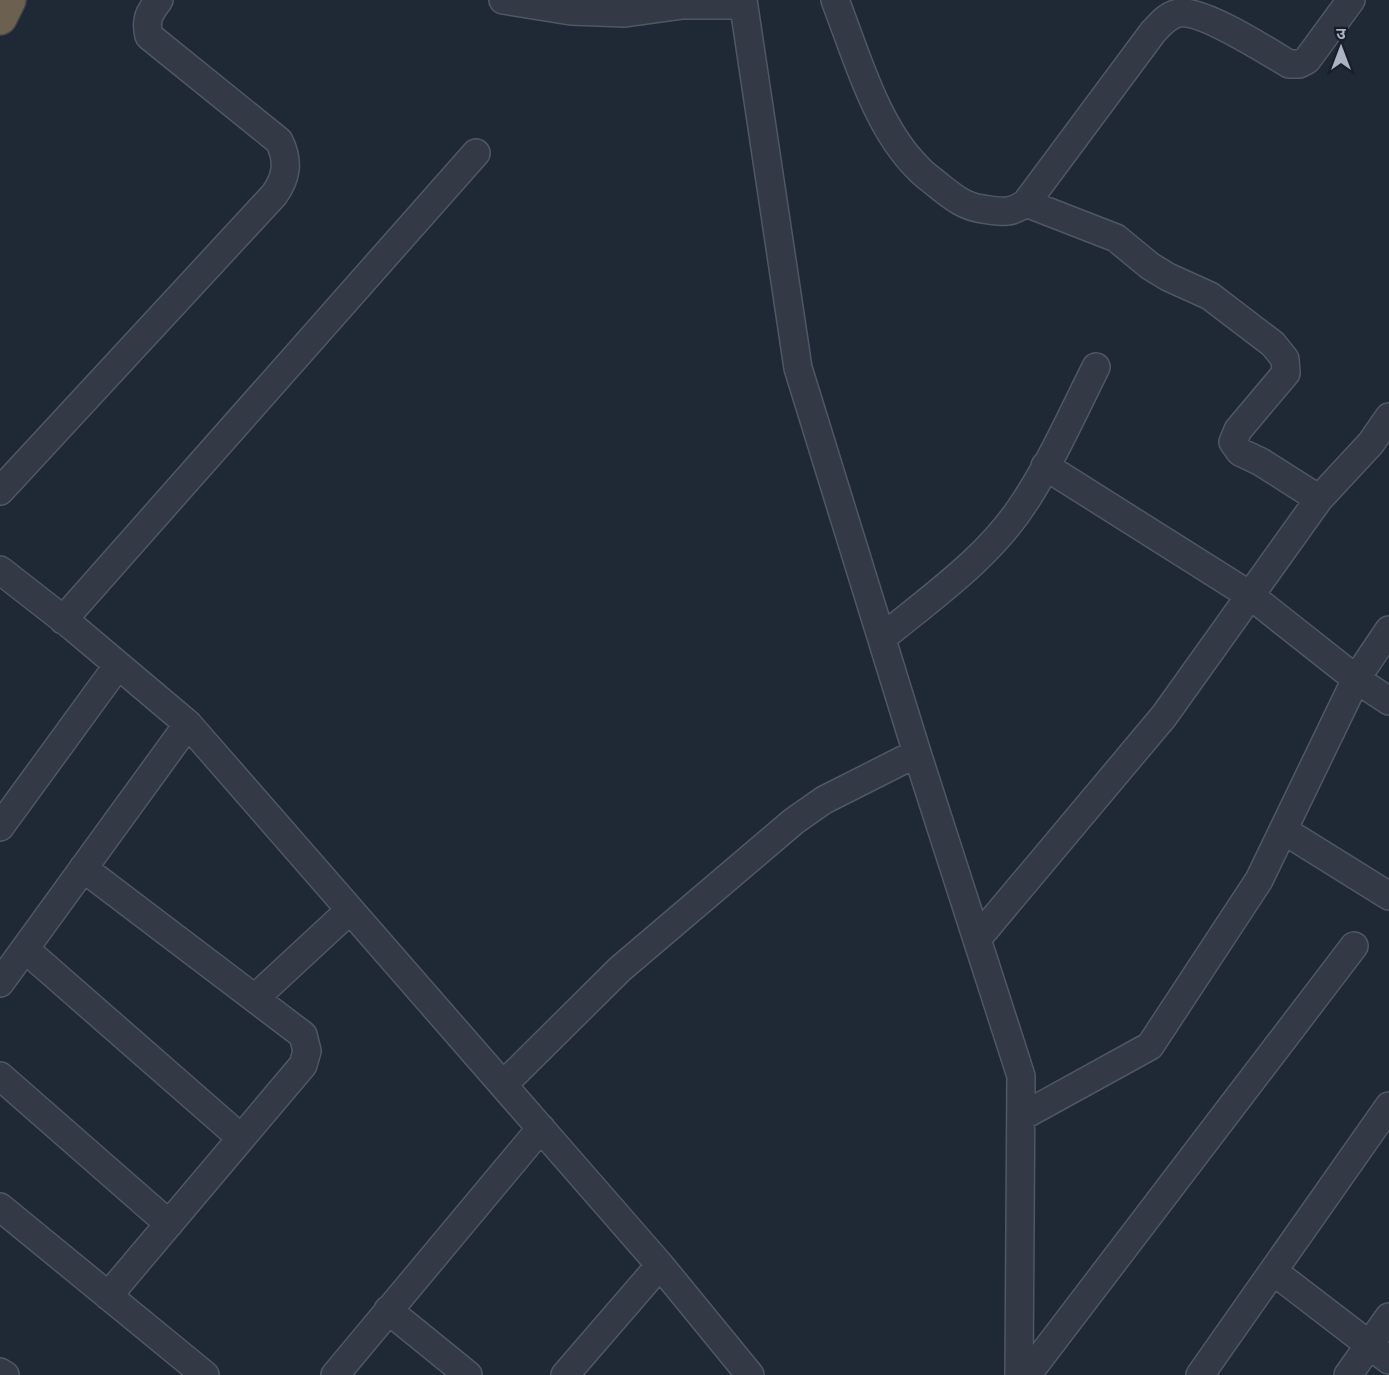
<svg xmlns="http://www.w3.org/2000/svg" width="1389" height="1375" viewBox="0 0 1389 1375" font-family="Manrope,'Noto Sans Devanagari',sans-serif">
  <rect width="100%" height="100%" fill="#1f2835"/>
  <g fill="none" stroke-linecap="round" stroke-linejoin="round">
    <g stroke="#505764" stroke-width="30">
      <path id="minor" d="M503 0 571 11 625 13 683 5H743
        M743 0 798 368 917 753 1021 1076 1019 1375
        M835 0C856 54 876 127 918 168 924 175 932 180 939 186 953 197 965 207 983 209 1002 212 1010 214 1026 203L1153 32C1160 25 1167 15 1179 13 1202 9 1267 51 1289 64H1299L1307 60 1351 0
        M1026 203 1116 238 1150 266 1168 277 1210 296 1273 344 1285 359 1286 373 1238 430 1233 442 1240 452 1261 462 1319 499
        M1045 466 1251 596 1356 679 1389 701
        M0 491 274 195C287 177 289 161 279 141L149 36C145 20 149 13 159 0
        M0 570 73 627 188 724 660 1265 750 1375
        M63 620 476 153
        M882 638C932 597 991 556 1026 500 1053 458 1074 411 1096 367
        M0 827 118 665
        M1283 830 1389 896
        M83 868 303 1035 307 1051 303 1065 108 1296
        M977 939 1164 716 1319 499 1371 443 1389 417
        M25 949 241 1138
        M0 983 188 724
        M255 998 350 910
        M0 1076 169 1224
        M503 1085 620 969 794 821 824 800 917 753
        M1021 1117 1150 1046 1259 880 1356 679 1389 630
        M0 1207 205 1375
        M1273 1271 1389 1360
        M388 1310 468 1375
        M0 1372 5 1375
        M335 1375 541 1128
        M565 1375 660 1265
        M1027 1375 1354 946
        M1200 1375 1389 1106
        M1348 1375 1389 1317"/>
    </g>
    <g stroke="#3d4450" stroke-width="36">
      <path id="highway" d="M0 18 9 0"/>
    </g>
    <use href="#minor" stroke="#333a46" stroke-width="27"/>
    <use href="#highway" stroke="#6c6150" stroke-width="33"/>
  </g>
  <g transform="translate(1341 48)" stroke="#181f2a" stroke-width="4.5" paint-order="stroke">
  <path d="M0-4.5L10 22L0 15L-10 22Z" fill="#acb4c3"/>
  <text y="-9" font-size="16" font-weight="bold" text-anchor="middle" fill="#acb4c3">उ</text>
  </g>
</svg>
